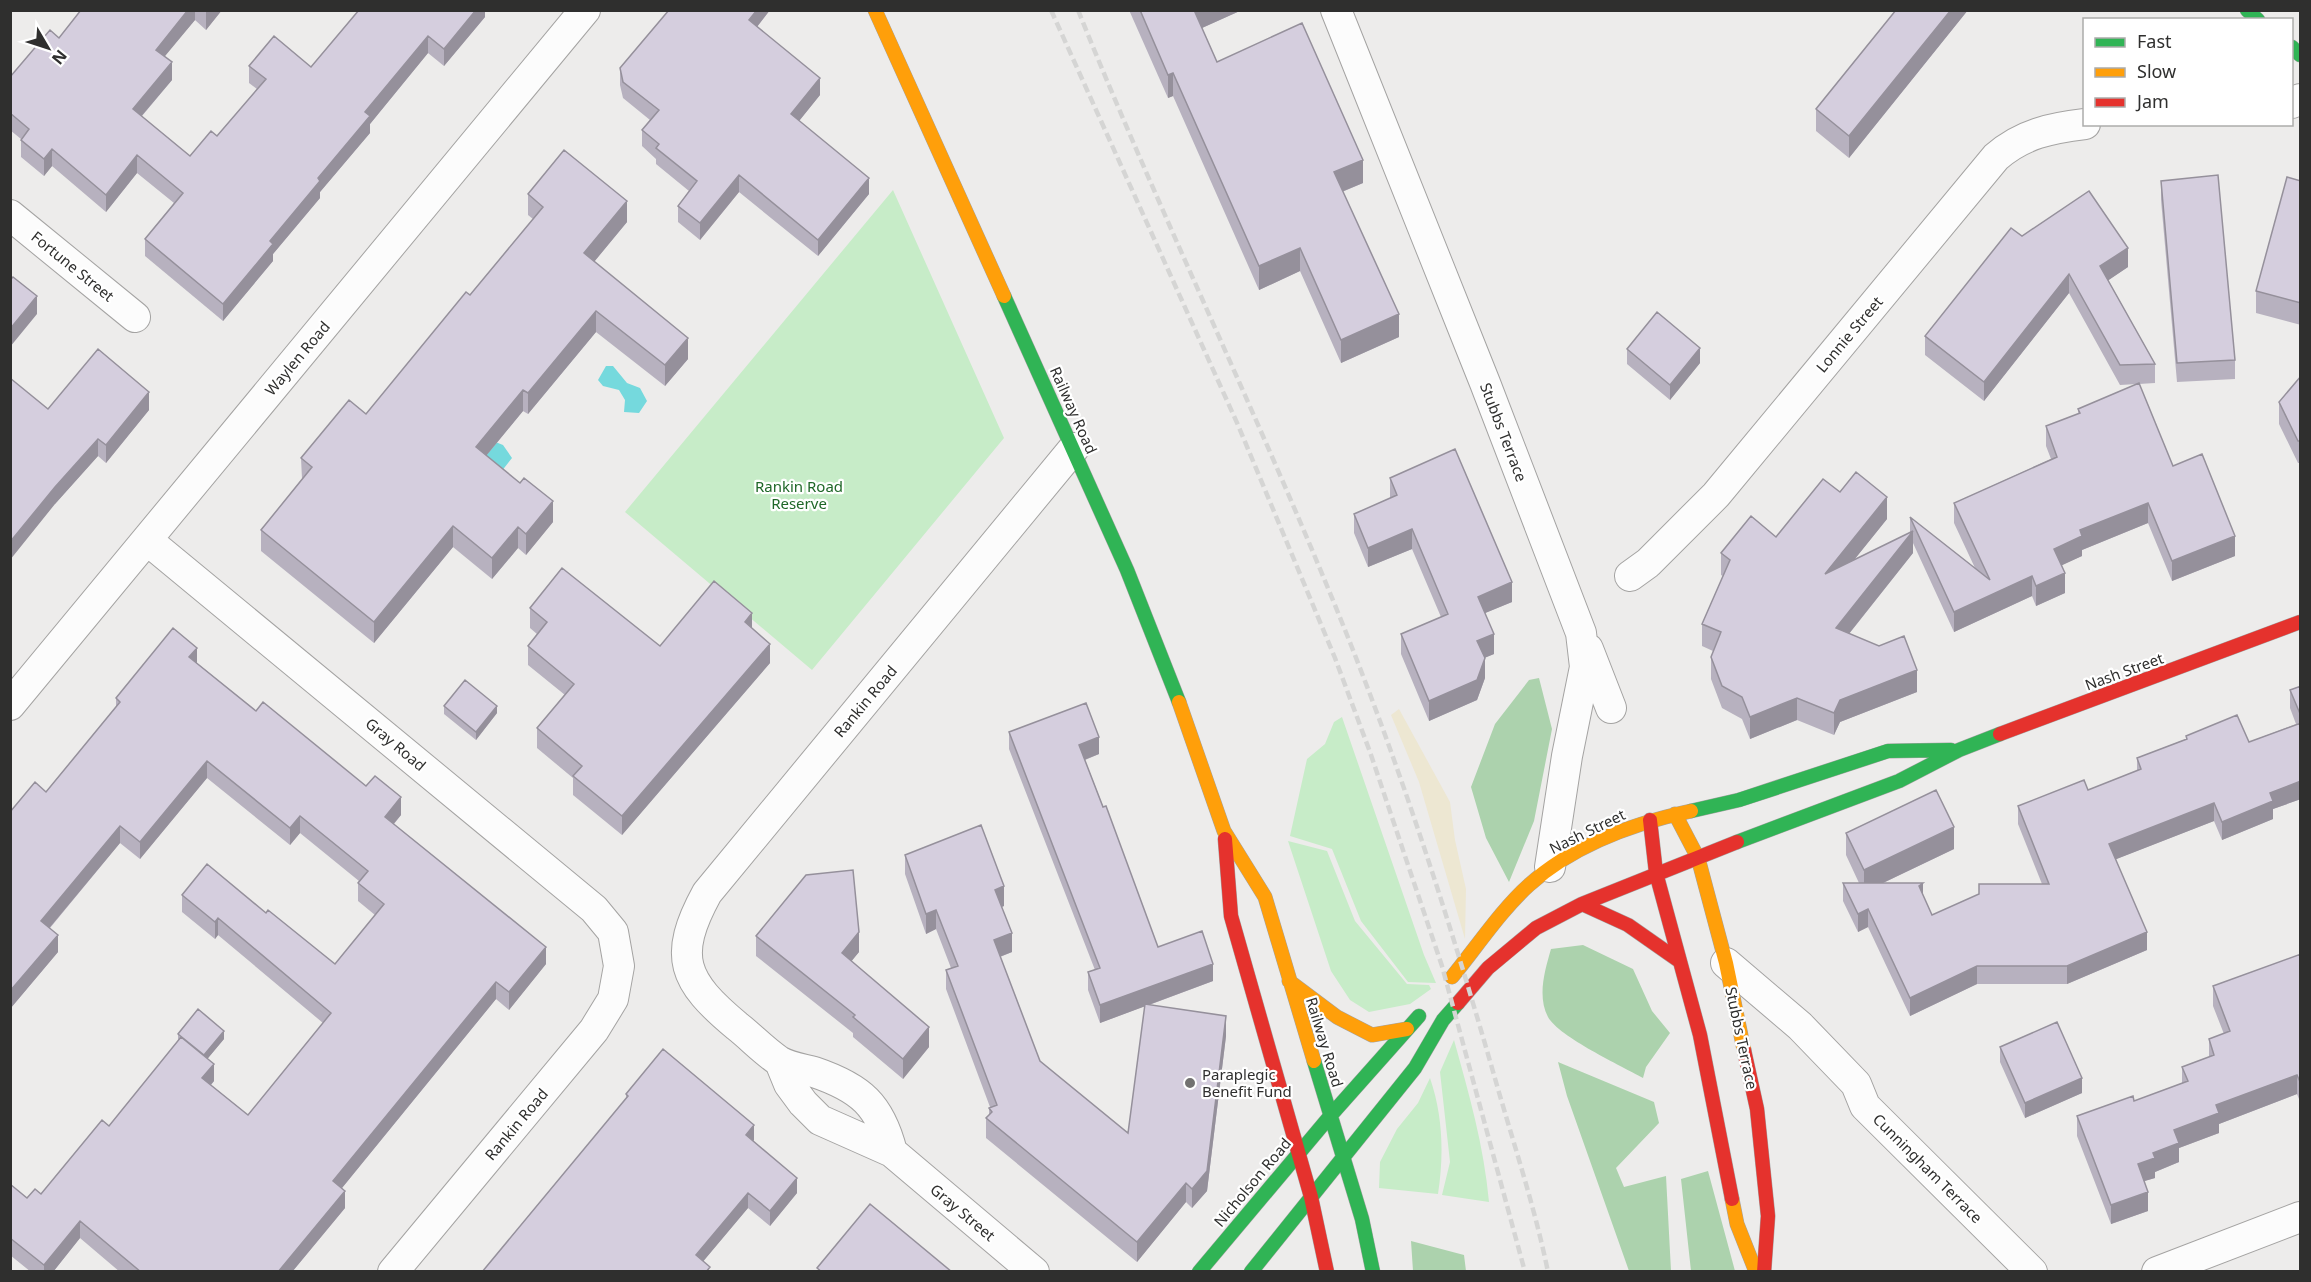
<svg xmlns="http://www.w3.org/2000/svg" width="2311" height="1282" viewBox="0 0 2311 1282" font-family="'Noto Sans',sans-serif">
  <rect width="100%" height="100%" fill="#edeceb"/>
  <path fill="#c7ecc8" d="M893 190 1004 438 812 670 625 512Z
    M1342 717 1424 955 1436 983 1408 982 1361 921 1332 849 1290 836 1307 759 1325 744 1334 722Z
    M1288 841 1327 851 1355 921 1407 984 1429 985 1431 989 1410 1004 1369 1012 1350 1000 1331 971Z
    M1454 1040C1469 1094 1484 1146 1489 1202L1442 1195 1450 1162 1440 1072Z
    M1430 1078C1443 1116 1444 1155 1438 1194L1379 1188 1380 1162 1397 1129 1418 1103Z"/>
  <path fill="#acd2ad" d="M1539 678 1552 729 1534 821 1509 882 1486 838 1471 787 1495 724 1529 680Z
    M1583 945 1633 969 1652 1011 1670 1033 1646 1067 1643 1078C1622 1066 1559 1037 1548 1017 1537 996 1545 970 1551 949Z
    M1558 1062 1654 1102 1659 1123 1616 1168 1624 1187 1666 1176 1671 1271H1629L1567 1096Z
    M1708 1171 1735 1271H1691L1681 1179Z
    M1411 1241 1464 1255 1466 1271H1413Z"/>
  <path fill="#ede7d2" d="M1399 709 1450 802 1455 840 1466 889 1465 939 1419 782 1391 715Z"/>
  <path fill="#75d9dd" d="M606 366H613L627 383 640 388 647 401 639 413 624 412 625 400 619 390 603 386 598 380Z
    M483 437 503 445 512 458 501 472 463 442Z"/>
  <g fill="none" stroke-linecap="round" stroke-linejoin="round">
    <g stroke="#a4a3a2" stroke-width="32">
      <path id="street" d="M1336 10 1485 383 1581 633 1585 667 1567 756 1550 867
        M2292 103 2300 99
        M10 215 135 317
        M147 540 594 909 613 932 619 966 613 999 594 1030 393 1272
        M1630 576 1648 563 1716 495 1996 157C2022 134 2051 128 2085 124
        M1588 649 1611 708
        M10 705 585 10
        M1726 963 1800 1026 1856 1084 1865 1106 2032 1272
        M780 1062 789 1084 803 1103 820 1120 892 1152 1034 1272
        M892 1152C880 1105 861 1088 814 1072 803 1069 789 1067 779 1061 764 1051 751 1037 737 1026 683 981 672 957 707 893L1074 448
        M2157 1272 2300 1217"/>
    </g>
    <g stroke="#a4a3a2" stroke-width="15">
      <path id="fast" d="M2247 10 2258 20
        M2292 47 2300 55
        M1004 296 1127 570 1179 702
        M1691 811 1739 800 1888 751 1951 750
        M1737 842 1899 781 1959 750 2000 734
        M1314 1061 1362 1219 1373 1272
        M1199 1272 1331 1115 1419 1016
        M1251 1272 1415 1068 1443 1020 1458 1003"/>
    </g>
    <g stroke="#a4a3a2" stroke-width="15">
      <path id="slow" d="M875 10 1004 296
        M1179 702 1224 831 1265 897 1314 1061
        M1675 814 1698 858 1726 963 1744 1050
        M1452 977C1476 948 1501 910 1529 885 1573 845 1635 823 1691 811
        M1289 981 1337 1017 1372 1035 1407 1029
        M1732 1199 1737 1224 1756 1272"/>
    </g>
    <g stroke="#a4a3a2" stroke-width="15">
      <path id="jam" d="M2000 734 2300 622
        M1650 820 1656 873 1700 1035 1732 1199
        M1225 839 1231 916 1311 1197 1327 1272
        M1582 904 1628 925 1678 960
        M1458 1003 1488 968 1536 928 1582 904 1737 842
        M1744 1050 1757 1109 1768 1216 1764 1272"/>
    </g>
    <use href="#street" stroke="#fcfcfc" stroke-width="30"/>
    <use href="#fast" stroke="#30b455" stroke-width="14"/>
    <use href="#slow" stroke="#ff9f0a" stroke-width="14"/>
    <use href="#jam" stroke="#e5322d" stroke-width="14"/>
    <path stroke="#d5d5d4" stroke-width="4.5" stroke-dasharray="9 4.5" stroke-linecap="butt" d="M1051 10 1238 425 1335 658 1370 752 1442 966 1525 1272
      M1078 10C1164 224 1266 431 1351 645 1407 787 1454 935 1496 1082 1514 1145 1535 1208 1548 1272"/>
  </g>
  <path fill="#b7b1bf" d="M81 10H222L206 30 195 20 164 56 172 80 142 116 190 156 217 136 257 89 249 83V66L311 67 485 10V17L444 66 428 53 370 124V133L320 192V198L273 254V261L223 321 145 256V239L174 203 137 173 106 212 52 166 44 176 21 157V139L10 130V77L59 38Z
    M669 10H770L757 27 820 95 799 121 869 194 818 256 739 192 700 240 678 222V206L689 191 656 164V159L642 146V130L650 120 623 98 620 85V68Z
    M1129 10H1242L1202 28 1217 62 1363 183 1342 192 1399 337 1341 363 1300 271 1259 290 1173 96 1168 98Z
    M1896 10H1968L1849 158 1816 131V109Z
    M2161 181 2235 360V379L2177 382 2161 200Z
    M2301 181V325L2256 313V291Z
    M528 194 627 222 594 262 688 359 665 386 596 332 528 414 523 411 486 456 553 522 526 555 518 548 492 579 453 547 374 643 261 551V530L302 479 301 458 366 414 470 295 533 219 528 215Z
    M2022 236 2128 267 2108 280 2155 364V383L2139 384 2173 466 2235 556 2172 581 2148 523 2082 550V556L2061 565 2065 593 2036 606 2032 596 1954 632 1913 543V553L1849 634 1917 692 1840 722 1834 735 1797 720 1750 739 1742 719 1722 708 1711 679V657L1713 651 1702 646V624L1723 576 1721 575V553L1776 537 1840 492 1887 519 1854 560 1910 533V517L1975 568 1954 523V503L2051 459 2046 446V426L2078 414V409L2137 384 2120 385 2069 293 1984 401 1925 355V336Z
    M1627 349 1700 363 1670 400 1627 364Z
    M2301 376V463H2298L2279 424V402Z
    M48 409 149 410 106 463 98 456 55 504Z
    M1390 478 1512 602 1485 613 1494 654 1484 658 1485 678 1477 700 1429 721 1401 654V634L1441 617 1412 549 1368 567 1354 533V514L1390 498Z
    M530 608 660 646 752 629 770 663 622 835 573 795V778L537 748V728L565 695 528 665V646L537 634 530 628Z
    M197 663 256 711 401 815 394 824 546 964 509 1010 496 999 342 1188 345 1208 292 1272H120L80 1238 53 1272H31L10 1255V1184L27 1198 41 1194 109 1126 178 1041V1034L224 1039 207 1059 214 1081 211 1085 248 1115 323 1023 218 935 215 939 182 912V895L266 913 335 964 375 915 358 901V883L359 881 300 833 290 845 207 778 140 859 120 843 50 928 58 952 10 1009V812L46 792 116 707V698Z
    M2301 686V799L2273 809V819L2222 840 2214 821 2116 859 2147 950 2067 984H1977L1910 1016 1868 927 1858 932 1843 901V883H1859L1846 855V833L1954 849 1883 883 1923 896 1932 915 2042 884 2018 824V806L2088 790 2137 771V758L2186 739V736L2249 742 2296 724 2290 708V690Z
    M444 706 497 713 476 740 444 714Z
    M1009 732 1099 754 1085 760 1158 947 1213 981 1149 1005 1226 1036 1207 1191 1192 1208 1186 1202 1137 1262 986 1138V1118L989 1115V1108L990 1107 946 989V970L951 968 936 929 926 934 905 874V855L1004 906 1002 907 1012 952 1000 957 1040 1061 1128 1133 1145 1006 1100 1023 1088 990V972L1095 970 1009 749Z
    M756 936 859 952 851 961 929 1047 903 1079 853 1037V1033L756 956Z
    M2301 954V1104L2297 1094 2219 1124V1133L2179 1148V1162L2155 1172V1178L2144 1181 2148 1211 2111 1224 2077 1136V1116L2134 1101 2182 1083V1067L2209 1057V1039L2224 1034 2213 1006V986Z
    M2000 1047 2082 1093 2025 1118 2000 1062Z
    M626 1094 754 1140 753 1141 797 1193 770 1226 748 1208 703 1261 710 1272H482L626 1099Z"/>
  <path fill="#95909b" d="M188 10H195V20L156 67V50Z
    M208 10H222L206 30V12Z
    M476 10H485V17L444 66V49Z
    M757 10H770L749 37V20Z
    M1193 10H1242L1193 32Z
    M1951 10H1968L1849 158V136Z
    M428 36V53L370 124V133L320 192V198L273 254V261L223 321V304L318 178 365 112Z
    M172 62V80L133 126V109Z
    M1173 73V96L1168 98V75Z
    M820 78V95L791 131V114Z
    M52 149V166L44 176V159Z
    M137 155V173L106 212V195Z
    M1363 160V183L1334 195V172Z
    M739 175V192L700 240V223Z
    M869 178V194L818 256V240Z
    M627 201V222L584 274V253Z
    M1300 248V271L1259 290V266Z
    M2128 248V267L2100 286V266Z
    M2069 274V293L1984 401V382Z
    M37 296V314L10 347V329Z
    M596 311V332L528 414V393Z
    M1399 314V337L1341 363V340Z
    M688 338V359L665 386V365Z
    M1700 348V363L1670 400V385Z
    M523 390V411L476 468V447Z
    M149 392V410L106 463V445Z
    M98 439V456L55 504 10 560V542L55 487Z
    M1887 497V519L1825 596V574Z
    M553 501V522L526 555V534Z
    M2148 503V523L2082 550V556L2054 569V549L2080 530Z
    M453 526V547L374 643V622Z
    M518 527V548L492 579V558Z
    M1412 529V549L1368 567V548Z
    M1913 531V553L1836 650V628Z
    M2235 536V556L2172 581V561Z
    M2065 573V593L2036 606V586Z
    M2032 576V596L1954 632V612Z
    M1512 582V602L1478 616V597Z
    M752 613V632L745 622Z
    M1494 634V654L1477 661V641Z
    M770 644V663L622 835V816Z
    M197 648V666L189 657Z
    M1485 658V678L1477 700 1429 721V701Z
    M1917 670V692L1840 722 1834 735V713L1840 700Z
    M1797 698V720L1750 739V717Z
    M497 706V713L476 740V732Z
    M1099 737V754L1079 762V745Z
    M207 761V778L140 859V842Z
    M2301 781V799L2273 809V819L2222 840V822L2270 793Z
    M401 797V815L385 834V817Z
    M2214 803V821L2109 862V844Z
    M300 816V833L290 845V828Z
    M120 826V843L41 938V921Z
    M1954 827V849L1864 892V870Z
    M1923 883V902L1919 886Z
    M1004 886V906L995 909V890Z
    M1868 909V927L1858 932V914Z
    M936 910V929L926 934V914Z
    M218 918V935L215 939V922Z
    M859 932V952L842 973V953Z
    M2147 932V950L2067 984V966Z
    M1012 933V952L994 959V940Z
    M58 935V952L10 1009V991Z
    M546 947V964L509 1010V992Z
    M1213 964V981L1100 1023V1005Z
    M1977 966V984L1910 1016V998Z
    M496 982V999L333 1199V1181Z
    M1226 1016V1036L1207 1191 1192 1208V1189Z
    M929 1027V1047L903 1079V1059Z
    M224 1031V1039L204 1063V1055Z
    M214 1064V1081L202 1095V1078Z
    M2297 1075V1094L2219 1124V1133L2179 1148V1162L2155 1172V1178L2138 1183V1164L2153 1153 2174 1130 2216 1105Z
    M2082 1078V1093L2025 1118V1103Z
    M754 1125V1140L746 1150V1135Z
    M797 1178V1193L770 1226V1211Z
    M1186 1183V1202L1137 1262V1242Z
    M345 1191V1208L292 1272H278Z
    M2148 1192V1211L2111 1224V1205Z
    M748 1193V1208L696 1270V1255Z
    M80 1221V1238L53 1272H44V1265Z"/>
  <path fill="#d5cede" stroke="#95909b" stroke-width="1.5" d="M81 10H188L156 50 172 62 133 109 190 156 211 131 217 136 266 79 249 66 274 36 311 67 359 10H476L444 49 428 36 365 112 370 116 318 178 320 181 270 241 273 244 223 304 145 239 183 193 137 155 106 195 52 149 44 159 21 140 29 129 10 113V77L50 30 59 38Z
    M669 10H757L749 20 820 78 791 114 869 178 818 240 739 175 700 223 678 206 697 181 656 148 659 144 642 130 659 110 623 82 620 68Z
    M1140 10H1194L1217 62 1302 23 1363 160 1334 172 1399 314 1341 340 1300 248 1259 266 1173 73 1168 75Z
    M1896 10H1951L1849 136 1816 109Z
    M564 150 627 201 584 253 688 338 665 365 596 311 528 393 523 390 476 447 520 483 524 478 553 501 526 534 518 527 492 558 453 526 374 622 261 530 312 467 301 458 349 400 366 414 466 292 470 295 543 207 528 194Z
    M2218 175 2235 360 2177 363 2161 181Z
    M2287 177 2301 181V303L2256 291Z
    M2089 191 2128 248 2100 266 2155 364 2120 365 2069 274 1984 382 1925 336 2011 228 2022 236Z
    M13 277 37 296 10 329V280Z
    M1657 312 1700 348 1670 385 1627 349Z
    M98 349 149 392 106 445 98 439 55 487 10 542V378L48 409Z
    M2301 376V441H2298L2279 402Z
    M2139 383 2173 466 2202 454 2235 536 2172 561 2148 503 2080 530 2082 536 2054 549 2065 573 2036 586 2032 576 1954 612 1910 517 1990 580 1954 503 2057 457 2046 426 2080 413 2078 409Z
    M1455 449 1512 582 1478 597 1494 634 1477 641 1485 658 1477 680 1429 701 1401 634 1448 614 1412 529 1368 548 1354 514 1397 495 1390 478Z
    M1856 472 1887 497 1825 574 1913 531 1836 628 1879 646 1904 636 1917 670 1840 700 1834 713 1797 698 1750 717 1742 697 1722 686 1711 657 1721 632 1702 624 1730 560 1721 553 1751 516 1776 537 1823 479 1840 492Z
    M562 568 660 646 714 581 752 613 745 622 770 644 622 816 573 776 582 766 537 728 574 684 528 646 547 622 530 608Z
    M173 628 197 648 189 657 256 711 263 702 366 786 375 776 401 797 385 817 546 947 509 992 496 982 333 1181 345 1191 278 1272H141L80 1221 44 1265 10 1238V1184L27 1198 35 1189 41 1194 102 1120 109 1126 181 1037 214 1064 202 1078 248 1115 331 1013 218 918 215 922 182 895 207 864 266 913 268 910 335 964 384 904 358 883 368 871 300 816 290 828 207 761 140 842 120 826 41 921 58 935 10 991V812L35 782 46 792 120 702 116 698Z
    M465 680 497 706 476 732 444 706Z
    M2301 686V716L2290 690Z
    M1086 703 1099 737 1079 745 1103 807 1106 806 1158 947 1202 931 1213 964 1100 1005 1088 972 1100 968 1009 732Z
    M2237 715 2249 742 2301 723V781L2270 793 2273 801 2222 822 2214 803 2109 844 2147 932 2067 966H1977L1910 998 1868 909 1858 914 1843 883H1923L1919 886 1932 915 1979 894V884H2049L2018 806 2084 780 2088 790 2141 769 2137 758 2187 739 2186 736Z
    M1936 790 1954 827 1864 870 1846 833Z
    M981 825 1004 886 995 890 1012 933 994 940 1040 1061 1128 1133 1145 1004 1226 1016 1207 1171 1192 1189 1186 1183 1137 1242 986 1118 992 1112 989 1108 997 1105 946 970 958 966 936 910 926 914 905 855Z
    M853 870 859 932 842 953 929 1027 903 1059 853 1017 855 1015 756 936 806 875Z
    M2301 954V1084L2297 1075 2216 1105 2219 1113 2174 1130 2179 1143 2153 1153 2155 1158 2138 1164 2148 1192 2111 1205 2077 1116 2133 1096 2134 1101 2188 1081 2182 1067 2214 1055 2209 1039 2230 1031 2213 986Z
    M198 1009 224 1031 204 1055 178 1034Z
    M2057 1022 2082 1078 2025 1103 2000 1047Z
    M663 1049 754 1125 746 1135 797 1178 770 1211 748 1193 696 1255 710 1267 706 1272H482L628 1096 626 1094Z
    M870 1204 952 1272H822L817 1268Z"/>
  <circle fill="#727170" stroke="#fff" stroke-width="2" cx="1190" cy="1083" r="6"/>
  <g text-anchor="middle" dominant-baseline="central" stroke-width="4.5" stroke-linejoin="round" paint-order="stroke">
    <g font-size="15" fill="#2f2f2e" stroke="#fff">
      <text transform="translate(73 266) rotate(39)">Fortune Street</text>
      <text transform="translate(1849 334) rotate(-50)">Lonnie Street</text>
      <text transform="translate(297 358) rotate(-50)">Waylen Road</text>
      <text transform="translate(1074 410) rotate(66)">Railway Road</text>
      <text transform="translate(1504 432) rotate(69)">Stubbs Terrace</text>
      <text transform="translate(2124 671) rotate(-20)">Nash Street</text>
      <text transform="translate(865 701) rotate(-50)">Rankin Road</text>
      <text transform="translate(396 744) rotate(40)">Gray Road</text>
      <text transform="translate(1587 831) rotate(-26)">Nash Street</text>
      <text transform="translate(1742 1038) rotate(78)">Stubbs Terrace</text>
      <text transform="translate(1325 1042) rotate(73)">Railway Road</text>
      <text transform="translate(516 1124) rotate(-50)">Rankin Road</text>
      <text transform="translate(1928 1168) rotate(45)">Cunningham Terrace</text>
      <text transform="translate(1252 1182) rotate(-50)">Nicholson Road</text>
      <text transform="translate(963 1212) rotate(40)">Gray Street</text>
    </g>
    <g font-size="15" fill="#1f6728" stroke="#fff">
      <text x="799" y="486">Rankin Road<tspan x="799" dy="17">Reserve</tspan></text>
    </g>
    <g font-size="15" fill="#2f2f2e" stroke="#fff" text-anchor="start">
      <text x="1202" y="1074">Paraplegic<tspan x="1202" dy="17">Benefit Fund</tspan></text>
    </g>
  </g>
  <rect width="2311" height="1282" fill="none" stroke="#2f2f2e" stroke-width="24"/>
  <rect x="2083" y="18" width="210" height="108" fill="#ffffff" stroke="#acacab" stroke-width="1.5"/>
  <rect x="2095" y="38" width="30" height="9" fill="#30b455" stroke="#acacab" stroke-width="1.5"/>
  <text x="2137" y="48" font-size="18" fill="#2f2f2e">Fast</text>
  <rect x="2095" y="68" width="30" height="9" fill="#ff9f0a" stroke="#acacab" stroke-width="1.5"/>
  <text x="2137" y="78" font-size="18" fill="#2f2f2e">Slow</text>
  <rect x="2095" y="98" width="30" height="9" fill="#e5322d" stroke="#acacab" stroke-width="1.5"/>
  <text x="2137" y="108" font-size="18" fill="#2f2f2e">Jam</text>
  <g transform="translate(48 48) rotate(129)" stroke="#ffffff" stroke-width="4.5" paint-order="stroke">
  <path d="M0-4.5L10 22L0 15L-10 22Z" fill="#2f2f2e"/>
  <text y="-9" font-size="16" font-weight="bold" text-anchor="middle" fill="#2f2f2e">N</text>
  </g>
</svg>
